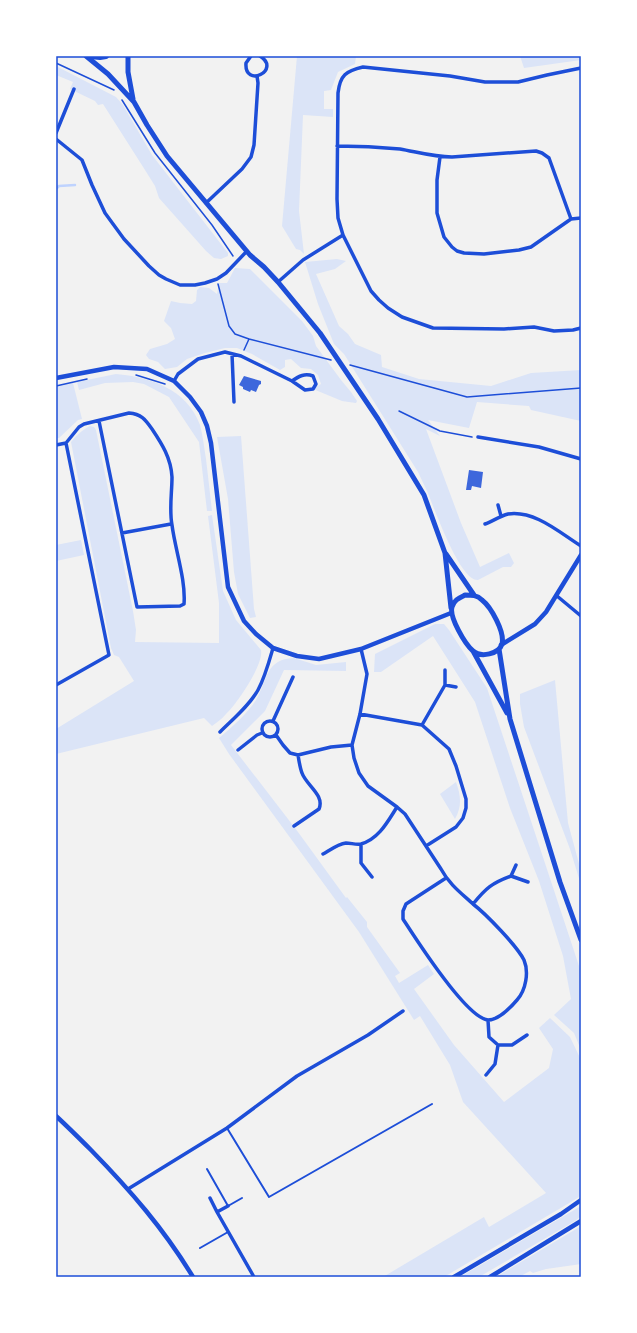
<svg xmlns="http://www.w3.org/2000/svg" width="637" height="1333" viewBox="0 0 637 1333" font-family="'Golos Text',sans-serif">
  <rect width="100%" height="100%" fill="#f2f2f2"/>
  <path fill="#dbe4f7" d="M297 56H356L355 64 338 72 331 90 324 91V109H333V117L303 115 299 211 304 254 300 250 296 249 282 226Z
    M520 56H581V60L524 68Z
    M56 66 116 97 123 105 152 155 228 253V256L221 259 214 258 206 251 159 198 155 186 145 170 103 104 98 105 95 101 70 89 73 82 56 75Z
    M337 259 346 261 335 269 316 274 339 326 348 334 355 344 381 355 382 367 419 379 491 386 531 373 581 370V421L531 410 529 406 477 402 469 428 428 420 440 436 426 429 461 523 480 567 509 553 514 563 511 567H503L478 580C460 582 434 507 427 491 424 485 421 478 418 472L344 354 334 344 318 304 305 262Z
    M235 268 250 269 302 321 313 336 316 346 341 380 351 392 357 401 356 403 342 401 313 389 321 384 318 375 311 369 301 368 291 359 285 360V367L280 370 252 354 237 348H225L205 353 187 359 177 367 165 369 158 362 149 359 146 355 150 349 167 344 175 339 171 328 164 321 171 301 180 303 192 304 196 301 197 290 200 287 209 288 217 294 219 283H227Z
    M116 374C150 377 187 389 200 425 203 436 204 447 206 459 208 476 210 493 212 511H207L199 442 169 397 144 384 133 382 105 383 79 390 77 382Z
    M73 383 82 419 78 420 59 438H56V387Z
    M90 426 94 427 96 430 133 611 136 630 135 642 219 643V603L208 516 212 515 223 591 236 620 261 650C264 664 237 704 226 714 222 719 217 722 212 726L204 718 56 754V729L134 681 119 657 114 655 111 648 71 442C77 435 82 430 90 426Z
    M241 436 254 609 256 617 250 618 238 594 234 572 228 499 217 437Z
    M81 540 84 555 56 561V545Z
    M435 624H444L449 630 487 688 581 972V1050L574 1033 554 1015 571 999 563 956 539 881 510 808 475 702 433 636 381 672H374L375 654Z
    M294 658 316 665 346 662V671L284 670 265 711 231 745 298 832 346 898 347 897 367 922V927L400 973 395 976 399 983 428 965 434 974 414 989 454 1045 504 1102 549 1068 553 1049 539 1028 550 1018 570 1037 581 1060V1196L444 1277H383L484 1217 489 1227 546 1193 463 1102 450 1065 420 1016 414 1020 359 932 229 754 219 738C232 727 247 714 256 700 268 680 265 659 294 658Z
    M555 680 568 823 581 871V885L570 849 524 727 520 704V694Z
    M456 782C461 796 462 806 455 819L440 794Z
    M581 1206V1216L575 1221 479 1277H460Z
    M581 1226V1264L546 1269 533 1273 530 1271 519 1277H496Z"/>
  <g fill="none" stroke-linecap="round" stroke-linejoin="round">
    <path stroke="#bfd3fe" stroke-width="2.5" d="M56 189 59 186 75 185"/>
  </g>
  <path fill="#3d67dc" d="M244 376 261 381V384L259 385 256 392 251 390 250 392 243 389V387L239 385Z
    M469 470 483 472 481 488 472 486 471 490H466Z"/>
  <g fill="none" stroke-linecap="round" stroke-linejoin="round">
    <path stroke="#1d4ed8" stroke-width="1.5" d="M56 63 114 90
      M122 100 155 153 212 225 233 256
      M218 284 229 326 235 334 249 339 331 360
      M244 350 249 339
      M350 365 467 397 581 388
      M136 375 165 384
      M56 386 87 379
      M399 411 440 431 472 437"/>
    <path stroke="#1d4ed8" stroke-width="2" d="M227 1128 269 1197 432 1104
      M207 1169 228 1206 242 1198
      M200 1248 228 1232"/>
    <path stroke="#1d4ed8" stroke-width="3.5" d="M251 56 246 63C244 89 282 70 260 56
      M581 68 547 75 518 82H485L450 76 363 67C346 71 340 75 338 93L337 199 338 218 343 235 371 291 379 300 388 308 402 317 433 328 504 329 534 327 554 331 573 330 581 328
      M56 133 74 89
      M56 139 82 160 92 185 105 213 124 239 149 266 159 275 166 279 180 285H195L205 283 217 279 226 273 247 251
      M337 146C358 146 379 147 400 149 417 152 434 157 452 157L536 151 542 153 549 158 571 219
      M440 157 437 180V213L444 237 452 247 457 251 464 253 484 254 519 250 531 247 571 219 581 218
      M206 203 242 169 251 157 254 145 258 83 257 76
      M278 282 303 260 343 235
      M232 354 234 402
      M174 381 178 374 198 359 225 352 241 356 292 381 305 390 313 389 316 384 313 376C305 373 299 376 292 381
      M478 437 539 447 581 459
      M56 445 66 443 79 427 84 424 129 413C141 414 145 419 152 429 162 444 171 458 172 477 172 493 169 509 172 525 175 549 186 580 184 604L180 606 137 607 99 421
      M498 505 501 516
      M485 524C493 521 500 516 508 514 535 510 560 533 581 546
      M122 533 171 524
      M557 596 581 616
      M361 649 367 674 360 714 352 745 354 758 359 773 368 786 397 807 405 814 441 869C449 884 461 893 473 904 486 914 517 946 524 960 529 972 526 990 517 1000 511 1007 499 1020 488 1020 466 1018 416 939 403 919V911L406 904 446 878
      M56 685 109 655 66 443
      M445 685 456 687
      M360 714 422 725 449 749 456 766 466 799V808L463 818 456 827 426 846
      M262 729a8 8 0 1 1 16 0a8 8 0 1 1-16 0Z
      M273 721 293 677
      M422 725 445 685V670
      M220 732C233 719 249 706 258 690 265 677 269 662 273 648
      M276 735 283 745 290 753 298 755 331 747 352 745
      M238 750 257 735 262 733
      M294 826 319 809C325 795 306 785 302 773 300 768 299 761 298 755
      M361 844V863L372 877
      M323 854C330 850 338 844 346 843 351 843 356 845 361 844 379 839 388 821 397 807
      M511 876 528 882
      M473 904C486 888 492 883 511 876L516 865
      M488 1020 489 1037 498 1045
      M486 1075 495 1064 498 1045H512L527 1035
      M128 1189 227 1128 297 1076 368 1035 403 1011
      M210 1198 217 1212
      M228 1206 217 1212 254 1277"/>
    <path stroke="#1d4ed8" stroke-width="4.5" d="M56 378 114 367 147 369 174 381 190 397 201 412 207 426 211 443 228 587 244 621 256 634 273 648 297 656 319 659 361 649 451 613
      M501 645 535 624 546 612 581 555
      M56 1116C68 1127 80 1139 91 1150 130 1190 164 1229 193 1277
      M454 1277 561 1214 581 1200
      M490 1277 581 1221"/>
    <path stroke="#1d4ed8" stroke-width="5" d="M86 56 108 74 134 102 147 125 167 156 250 255 264 267 278 282 320 333 378 419 424 495 445 553 451 608
      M128 56V72L133 99
      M446 554 474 595
      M465 595C472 595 477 595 482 600 491 607 505 632 502 644 499 654 481 658 473 651 465 644 449 617 452 607 454 600 459 598 465 595Z
      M499 649 510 719 560 882 581 940
      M473 651 507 713"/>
    <path stroke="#1d4ed8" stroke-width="6" d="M90 56 100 57 106 56"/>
  </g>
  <rect width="637" height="1333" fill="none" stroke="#ffffff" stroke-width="114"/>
  <rect x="57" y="57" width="523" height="1219" fill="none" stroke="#1d4ed8" stroke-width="1.5"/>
</svg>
